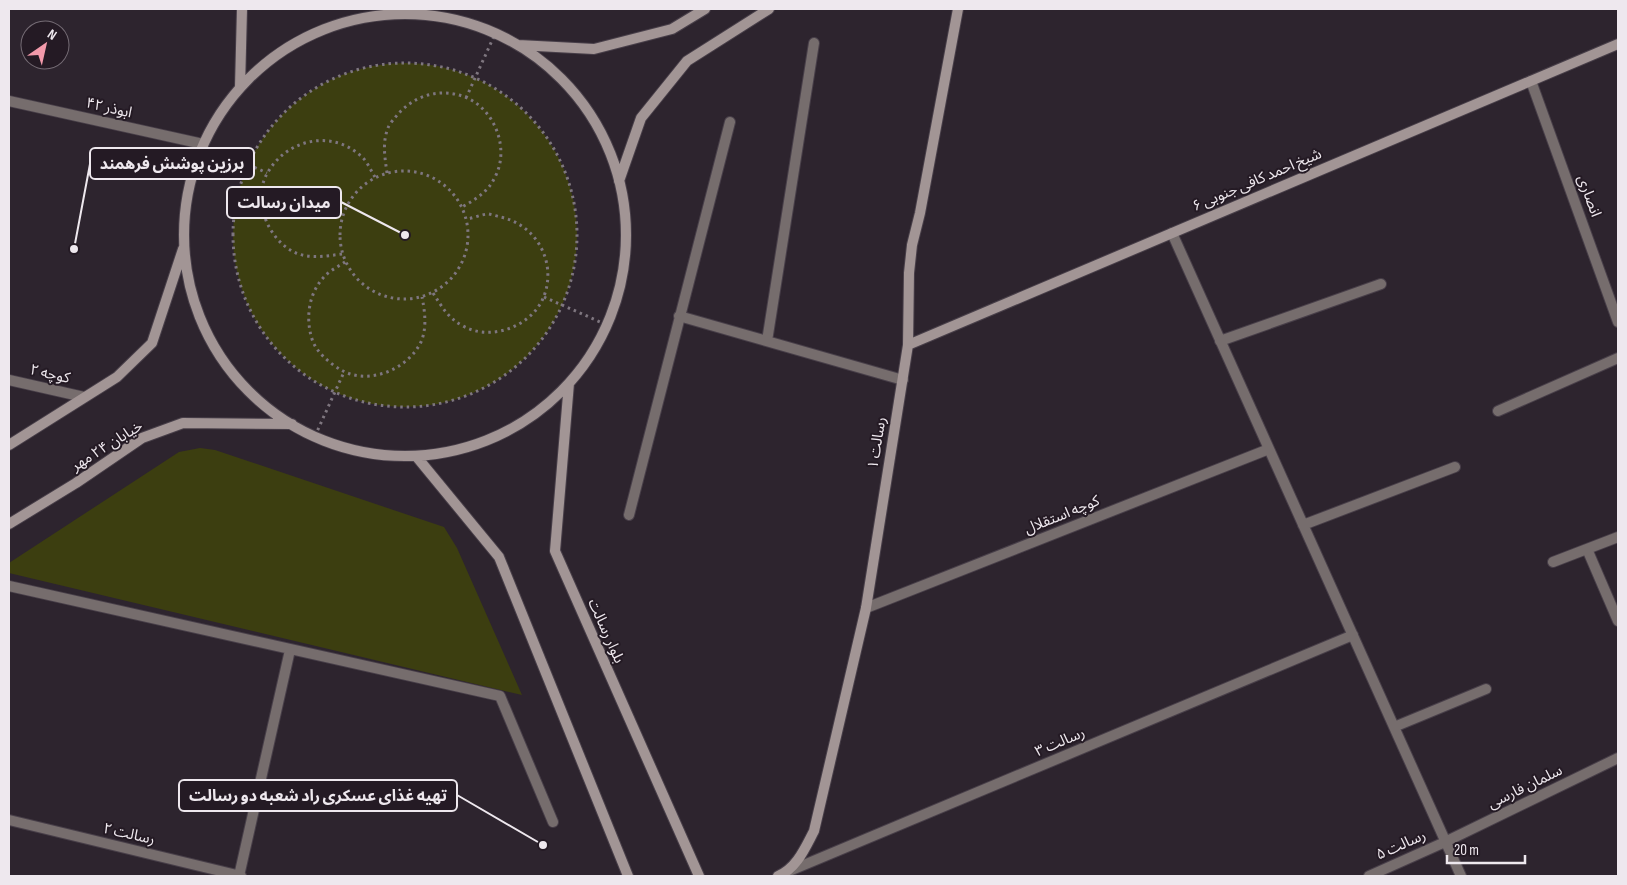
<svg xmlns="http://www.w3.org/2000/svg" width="1627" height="885" viewBox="0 0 1627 885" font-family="'Sofia Sans Condensed','Noto Sans Arabic',sans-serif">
  <rect width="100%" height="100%" fill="#2d242e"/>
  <path fill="#3c3e10" d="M233 235a172 172 0 1 1 344 0a172 172 0 1 1-344 0Z
    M200 448 215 450 444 527 457 548 522 695 9 573V563L179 452Z"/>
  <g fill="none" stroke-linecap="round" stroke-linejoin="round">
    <g stroke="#483f49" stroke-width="12">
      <path id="street" d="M1531 81 1618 322
        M9 101 203 144
        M1172 233 1461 876
        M679 316 903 380
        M767 341 814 43
        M1220 341 1381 284
        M9 380 84 397
        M1498 411 1618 358
        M629 515 730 122
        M1303 525 1455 467
        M1587 549 1618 621
        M1553 562 1618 537
        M9 586 500 696 553 822
        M866 608 1269 449
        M1394 727 1486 689
        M9 820 241 876
        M787 872 1353 635
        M239 876 290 650
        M1369 876 1445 842 1618 758"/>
    </g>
    <g stroke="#483f49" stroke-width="12">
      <path id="secondary" d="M184 235a221 221 0 1 1 442 0a221 221 0 1 1-442 0Z
        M518 45 594 49 672 29 705 9
        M240 87 242 9
        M619 181 641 118 687 61 769 9
        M908 345 1618 44
        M569 383 555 551 699 876
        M9 445 117 377 152 343 183 249
        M416 456 499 557 628 876
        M9 524 76 483 142 438 183 423 292 424
        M778 876C797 868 805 848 814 831L866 608 908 345 909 273 912 245 920 213 958 9"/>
    </g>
    <path stroke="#7e767f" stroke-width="3" stroke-dasharray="2.5 4" stroke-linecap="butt" d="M233 235a172 172 0 1 1 344 0a172 172 0 1 1-344 0Z
      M466 98 495 34
      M219 151 267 173
      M340 235a64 64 0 1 1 128 0a64 64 0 1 1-128 0Z
      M387 173C385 158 382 143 388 128 389 125 392 121 394 119 411 96 439 87 465 97 495 109 510 149 495 177 488 192 476 199 462 207
      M342 254C326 256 311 259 296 253 268 241 251 199 268 172 288 138 334 129 363 158 368 163 371 171 375 177
      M345 262C339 266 331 270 326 275 309 291 305 317 312 339 316 352 330 364 343 371 370 385 408 369 421 342 427 328 425 312 422 297
      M433 293C442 307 448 318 463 326 491 342 533 326 544 296 557 262 536 224 500 217 497 216 493 215 489 214 482 214 474 218 467 219
      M544 297 607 325
      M315 436 344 372"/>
    <use href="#street" stroke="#766d6d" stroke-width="10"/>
    <use href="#secondary" stroke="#a29595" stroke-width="10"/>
  </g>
  <g text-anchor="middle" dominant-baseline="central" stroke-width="4" stroke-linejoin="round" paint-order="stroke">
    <g font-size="15" fill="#eee8ee" stroke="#241a24">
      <text transform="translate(109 108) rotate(13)">ابوذر ۴۲</text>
      <text transform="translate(1257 180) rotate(-23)">شیخ احمد کافی جنوبی ۶</text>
      <text transform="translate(1589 196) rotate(70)">انصاری</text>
      <text transform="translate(50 374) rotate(13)">کوچه ۲</text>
      <text transform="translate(877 443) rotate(-81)">رسالت ۱</text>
      <text transform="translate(107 446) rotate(-32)">خیابان ۲۴ مهر</text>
      <text transform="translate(1062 515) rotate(-22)">کوچه استقلال</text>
      <text transform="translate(606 631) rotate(66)">بلوار رسالت</text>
      <text transform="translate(1060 742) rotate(-23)">رسالت ۳</text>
      <text transform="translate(1525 787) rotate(-26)">سلمان فارسی</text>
      <text transform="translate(129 834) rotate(13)">رسالت ۲</text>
      <text transform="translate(1401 845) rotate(-24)">رسالت ۵</text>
    </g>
  </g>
  <path fill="none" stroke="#eee8ee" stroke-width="2" d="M74 249L90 164M405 235L341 202M543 845L457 795"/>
  <g fill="#eee8ee" stroke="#241a24" stroke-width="2">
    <circle cx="74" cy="249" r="5"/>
    <circle cx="405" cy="235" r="5"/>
    <circle cx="543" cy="845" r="5"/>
  </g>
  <g fill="#241a24" stroke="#eee8ee" stroke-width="2">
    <rect x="90" y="148" width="164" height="31" rx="5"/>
    <rect x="227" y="187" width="114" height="31" rx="5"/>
    <rect x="179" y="780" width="278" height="31" rx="5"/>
  </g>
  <g font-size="16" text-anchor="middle" font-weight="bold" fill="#eee8ee">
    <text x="172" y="169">برزین پوشش فرهمند</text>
    <text x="284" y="208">میدان رسالت</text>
    <text x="318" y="801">تهیه غذای عسکری راد شعبه دو رسالت</text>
  </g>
  <rect width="1627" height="885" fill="none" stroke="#eee8ee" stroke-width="20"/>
  <g transform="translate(45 45) rotate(34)"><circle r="24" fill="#241a24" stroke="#756c75"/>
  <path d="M0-4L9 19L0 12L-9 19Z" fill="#f39aab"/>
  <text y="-8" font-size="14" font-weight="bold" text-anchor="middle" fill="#eee8ee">N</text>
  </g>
  <path d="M1447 855v8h78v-8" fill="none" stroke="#eee8ee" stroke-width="2.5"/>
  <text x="1454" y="855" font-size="15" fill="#eee8ee" stroke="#241a24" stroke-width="4" paint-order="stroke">20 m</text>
</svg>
